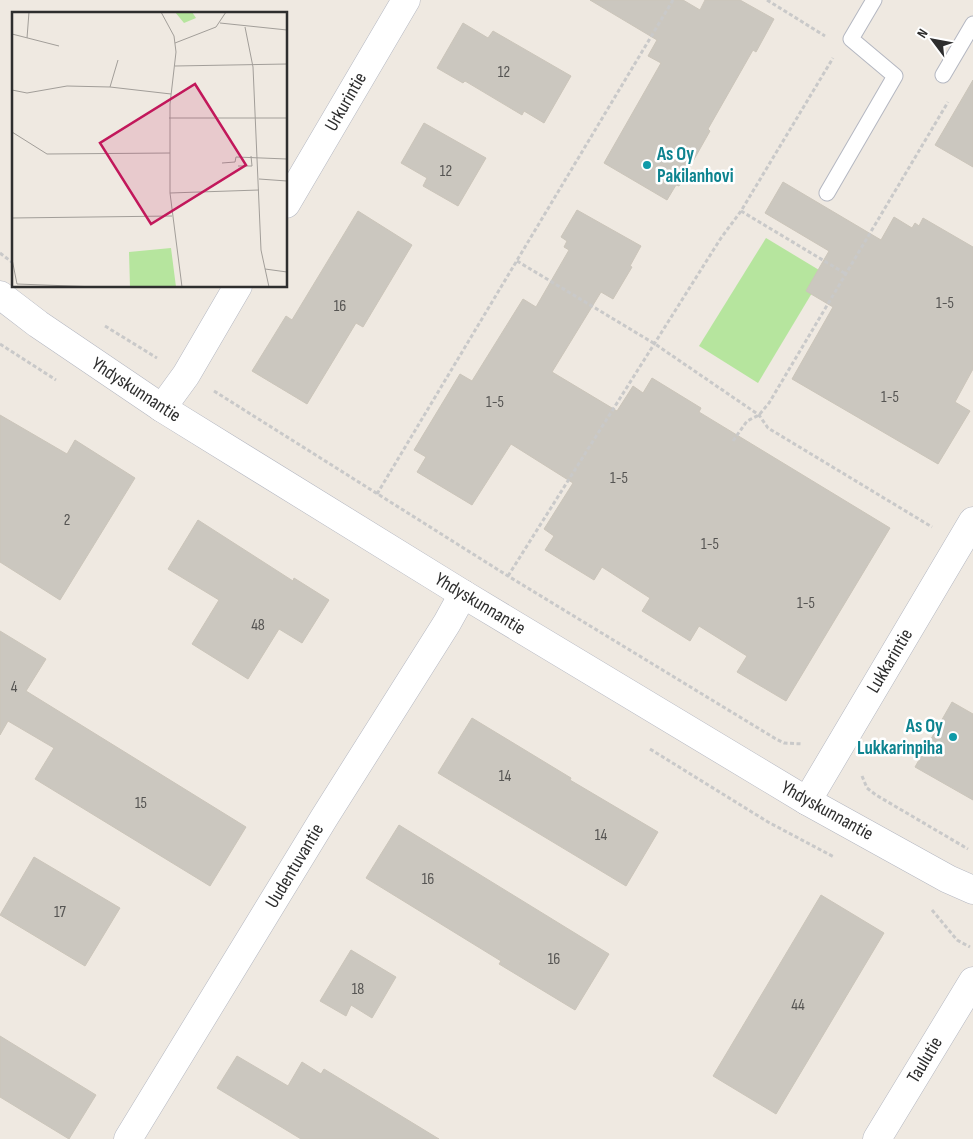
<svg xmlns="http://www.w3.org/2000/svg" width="973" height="1139" viewBox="0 0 973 1139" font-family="'Sofia Sans Condensed',sans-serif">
  <rect width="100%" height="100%" fill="#efe9e1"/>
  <path fill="#b6e59e" d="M766 238 824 273 758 383 699 346Z"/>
  <path fill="#cbc7bf" stroke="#cbc5ba" d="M590 0H683L700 10 705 0H740L774 19 756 52 753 50 708 129 710 131 679 186 676 185 667 200 604 163 661 63 648 56 657 40Z
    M463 23 488 38 493 31 571 76 544 123 524 111 522 115 465 81 463 83 437 68Z
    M973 80V167L935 145Z
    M424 123 486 158 458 206 423 186 427 178 401 163Z
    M783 182 881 240 894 217 912 228 915 223 919 226 923 218 973 247V369L955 402 970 411 938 464 792 379 833 307 806 291 829 251 765 213Z
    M577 210 641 246 630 266 632 267 613 299 601 292 552 372 617 411 633 386 643 393 652 378 701 408 699 412 890 528 786 701 737 672 747 656 699 626 690 641 642 611 650 598 602 567 594 580 545 550 554 536 544 529 573 483 511 444 472 505 417 472 426 457 414 450 460 374 472 381 523 299 536 307 569 250 564 247 567 241 561 237Z
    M358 211 412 245 363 327 356 323 307 404 252 371 286 316 292 320Z
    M0 415 67 454 75 440 135 478 60 600 0 562Z
    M198 520 293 581 294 578 329 600 302 643 279 629 248 679 192 644 219 600 168 569Z
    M0 631 46 659 26 691 246 827 210 886 35 779 54 748 8 721 0 735Z
    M952 702 973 714V800L915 767Z
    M472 718 571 778 570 780 658 832 626 886 438 773Z
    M399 825 609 954 575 1010 499 964 501 961 366 878Z
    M34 857 120 908 85 966 0 915Z
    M821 895 884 933 776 1114 713 1076Z
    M351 950 396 977 372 1018 351 1005 346 1016 320 1001Z
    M0 1036 96 1095 69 1139 0 1097Z
    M237 1056 288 1086 302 1062 321 1074 324 1069 439 1139H301L217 1088Z"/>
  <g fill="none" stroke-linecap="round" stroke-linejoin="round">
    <g stroke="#b4b7c1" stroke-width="17">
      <path id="lane" d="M943 75 973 24
        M827 193 895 76 851 39 874 0"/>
    </g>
    <g stroke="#b4b7c1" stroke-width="29">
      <path id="street" d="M286 204 406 0
        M162 408 186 375 238 286
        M807 801 973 521
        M128 1139 324 818 447 623 463 594
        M877 1139 973 981"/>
    </g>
    <g stroke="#b4b7c1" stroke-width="29">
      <path id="secondary" d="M0 295 38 324 162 408 463 594 807 801 948 879 973 890"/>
    </g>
    <path stroke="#c9c9c9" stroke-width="3" stroke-dasharray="4 2.5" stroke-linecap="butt" d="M767 0 825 36
      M741 211 846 274
      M0 253 13 263
      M517 261 655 344 759 415 768 428 932 527
      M105 326 157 358
      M0 344 56 380
      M214 391 508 576 776 739 784 743 803 744
      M733 441 747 421 759 415 769 403 948 102
      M377 494 673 0
      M508 576 721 238 741 211 833 58
      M650 749 768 822 834 857
      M862 776 867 788 876 795 968 849
      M932 910 957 940 970 947"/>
    <use href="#lane" stroke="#fff" stroke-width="15"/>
    <use href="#street" stroke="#fff" stroke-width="28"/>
    <use href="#secondary" stroke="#fff" stroke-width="28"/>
  </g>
  <g fill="#0f9aa8" stroke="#fff" stroke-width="2">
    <circle cx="647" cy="165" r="5"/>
    <circle cx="953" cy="737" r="5"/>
  </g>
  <g text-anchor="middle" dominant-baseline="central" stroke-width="5" stroke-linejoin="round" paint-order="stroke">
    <g font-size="16" fill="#555452">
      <text x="504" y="72">12</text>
      <text x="446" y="171">12</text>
      <text x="945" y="303">1-5</text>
      <text x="340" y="306">16</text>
      <text x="890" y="397">1-5</text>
      <text x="495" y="402">1-5</text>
      <text x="619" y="478">1-5</text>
      <text x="67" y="520">2</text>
      <text x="710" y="544">1-5</text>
      <text x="806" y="603">1-5</text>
      <text x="258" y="625">48</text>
      <text x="14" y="687">4</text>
      <text x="505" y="776">14</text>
      <text x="141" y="803">15</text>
      <text x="601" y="835">14</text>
      <text x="428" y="879">16</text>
      <text x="60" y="912">17</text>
      <text x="554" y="959">16</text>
      <text x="358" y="989">18</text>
      <text x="798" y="1005">44</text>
    </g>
    <g font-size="19" fill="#2e2e2e" stroke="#fff">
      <text transform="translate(346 102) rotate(-60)">Urkurintie</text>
      <text transform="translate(136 390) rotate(33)">Yhdyskunnantie</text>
      <text transform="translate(480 604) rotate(31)">Yhdyskunnantie</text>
      <text transform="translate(890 661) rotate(-59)">Lukkarintie</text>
      <text transform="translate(827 811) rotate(29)">Yhdyskunnantie</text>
      <text transform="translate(295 866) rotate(-59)">Uudentuvantie</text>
      <text transform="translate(925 1060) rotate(-59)">Taulutie</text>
    </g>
    <g font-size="19" font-weight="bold" fill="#0d838f" stroke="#fff" text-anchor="start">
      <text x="657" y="154">As Oy<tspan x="657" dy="22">Pakilanhovi</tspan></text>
      <text x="943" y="726" text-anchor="end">As Oy<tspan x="943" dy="22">Lukkarinpiha</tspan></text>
    </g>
  </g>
  <g transform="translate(12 12)">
    <rect width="275" height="275" fill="#efe9e1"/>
    <path d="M163 0H180L184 6 172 11ZM159 236 164 275H118L117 240Z" fill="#b6e59e"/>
    <path fill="none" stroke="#a29e99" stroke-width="1" d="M149 0 162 24 164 40 158 92V181L170 275M208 11 275 18M233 15 241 55 249 238 257 275M0 22 47 34M15 26 17 0M163 31 204 15 214 0M163 54 275 52M98 75 106 48M0 78 15 81 55 74 98 75 159 82M157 106H275M0 120 35 142 158 141M210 151 223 150 224 145 275 147M226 154H240L239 144M247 167 275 169M158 181 247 178M0 206 160 204M0 247 5 272 86 275M253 257 275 260"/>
    <path fill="#c2185b" fill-opacity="0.15" stroke="#c2185b" stroke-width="2.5" d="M183 72 234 153 139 212 88 131Z"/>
    <rect width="275" height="275" fill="none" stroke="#2e2e2e" stroke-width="2.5"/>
  </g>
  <g transform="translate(933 40) rotate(302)" stroke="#ffffff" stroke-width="4" paint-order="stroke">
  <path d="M0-4L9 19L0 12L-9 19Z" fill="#2e2e2e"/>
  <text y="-8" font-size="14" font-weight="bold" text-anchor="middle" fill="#2e2e2e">N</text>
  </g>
</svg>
